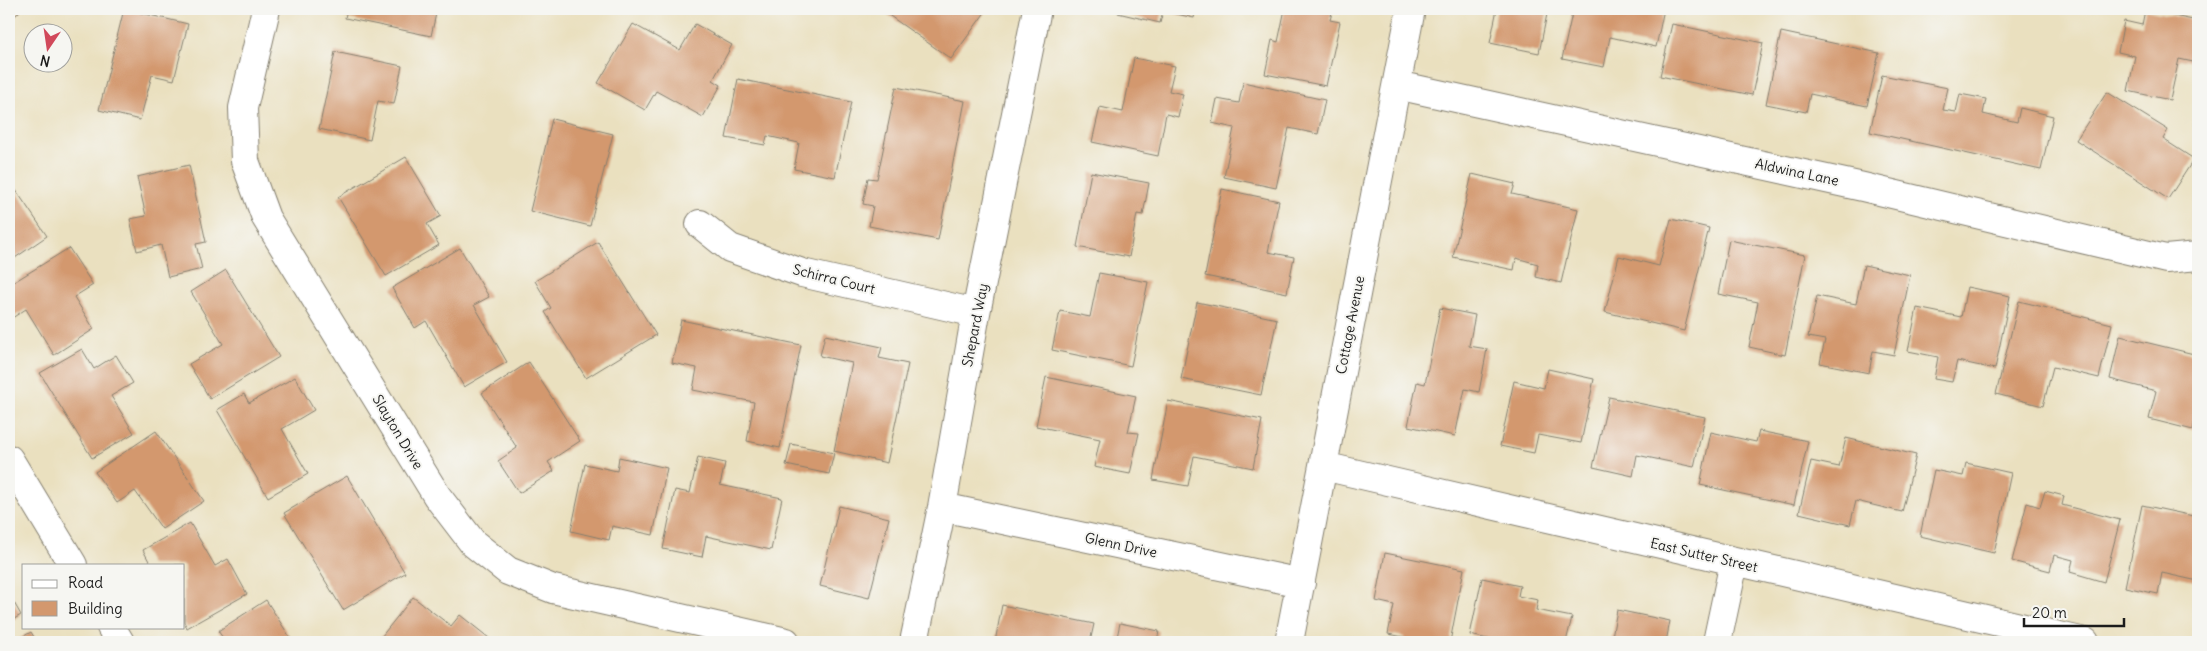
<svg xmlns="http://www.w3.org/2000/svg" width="2207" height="651" viewBox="0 0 2207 651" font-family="Delius,sans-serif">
  <rect width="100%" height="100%" fill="#f6f6f2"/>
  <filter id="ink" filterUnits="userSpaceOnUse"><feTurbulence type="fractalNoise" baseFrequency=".02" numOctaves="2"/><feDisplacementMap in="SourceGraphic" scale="10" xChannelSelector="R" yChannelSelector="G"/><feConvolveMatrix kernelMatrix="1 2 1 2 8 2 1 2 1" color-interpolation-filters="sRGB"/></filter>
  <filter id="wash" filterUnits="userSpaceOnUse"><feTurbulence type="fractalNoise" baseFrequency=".0096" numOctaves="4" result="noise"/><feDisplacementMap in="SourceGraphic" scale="20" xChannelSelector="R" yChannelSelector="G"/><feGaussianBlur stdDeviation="1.12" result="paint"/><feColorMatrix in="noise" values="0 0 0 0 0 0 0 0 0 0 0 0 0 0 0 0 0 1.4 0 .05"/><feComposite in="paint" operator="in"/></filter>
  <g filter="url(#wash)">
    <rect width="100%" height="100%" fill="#eae0bf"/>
    <g id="blocks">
      <path fill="#d3986e" d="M9 9H22L9 22Z
        M124 9 188 24 174 80 152 75 140 120 99 110Z
        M347 9H437L431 36 345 18Z
        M880 9H983L986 11 951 59Z
        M1119 9H1196L1194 18 1163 11 1160 23 1118 13Z
        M1285 9H1333L1330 20 1340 22 1326 86 1265 74 1272 40 1278 42Z
        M1497 9H1548L1539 53 1490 43Z
        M1573 9H1664L1656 47 1610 37 1604 67 1562 59Z
        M2145 10 2198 21V63L2179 59 2170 100 2128 91 2135 56 2118 52 2124 21 2142 25Z
        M633 24 680 50 695 24 732 45 713 80 721 85 703 117 656 91 645 110 598 83Z
        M1672 24 1763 43 1752 95 1660 76Z
        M1781 32 1879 53 1867 106 1810 94 1806 112 1766 104Z
        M335 52 402 66 394 104 378 101 370 140 319 129Z
        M1134 58 1175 66 1169 91 1183 94 1178 117 1166 114 1158 156 1092 142 1100 107 1123 112Z
        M1882 75 1948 88 1943 110 1956 112 1960 94 1986 99 1983 114 2017 122 2020 108 2053 116 2041 170 1870 132Z
        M738 79 851 102 835 177 794 169 799 143 767 136 765 145 726 138Z
        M1243 82 1325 100 1318 134 1289 128 1276 188 1224 177 1234 128 1212 123 1217 99 1239 103Z
        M896 87 965 101 938 240 869 226 873 206 863 204 868 178 877 179Z
        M2107 92 2168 130 2163 139 2194 159 2168 199 2076 140Z
        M552 119 613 134 590 226 530 211Z
        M406 157 441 216 427 224 439 245 386 276 338 197Z
        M189 165 206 242 196 244 202 269 168 277 161 245 137 251 130 219 146 216 137 177Z
        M1091 172 1149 183 1143 215 1137 214 1129 257 1077 247Z
        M1472 174 1515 184 1512 194 1578 209 1561 283 1536 277 1538 264 1516 258 1514 270 1453 257Z
        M9 180 47 236 9 262Z
        M1222 189 1279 201 1268 252 1294 257 1287 293 1205 276Z
        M1671 219 1709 228 1684 331 1605 312 1619 256 1659 266Z
        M1729 240 1805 255 1785 355 1749 347 1758 302 1718 294Z
        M598 242 656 335 586 378 545 312 551 308 535 281Z
        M69 248 93 285 74 297 94 329 54 355 26 309 9 320V285Z
        M460 248 489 297 474 305 507 362 464 387 426 321 415 328 392 288Z
        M1864 265 1910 275 1894 355 1873 351 1869 373 1820 363 1825 340 1808 337 1817 296 1856 304Z
        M226 270 279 357 210 399 189 364 223 344 191 292Z
        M1099 273 1148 282 1131 366 1052 350 1060 311 1090 317Z
        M1967 287 2010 296 1995 369 1957 361 1952 382 1934 379 1938 357 1908 351 1917 308 1961 317Z
        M2019 301 2112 324 2099 378 2053 367 2043 406 1996 394Z
        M1197 302 1277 319 1261 395 1181 379Z
        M1440 308 1475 315 1469 346 1487 349 1479 392 1465 389 1455 436 1408 426 1417 382 1425 384Z
        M681 320 801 345 780 448 747 441 754 402 693 390 697 368 672 363Z
        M825 335 882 347 879 358 908 364 887 463 834 451 852 363 820 356Z
        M2120 336 2198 355V407L2193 430 2149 419 2156 391 2110 379Z
        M82 349 94 369 116 355 133 383 111 396 134 433 92 458 40 373Z
        M529 362 580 441 548 462 554 471 519 493 498 461 517 448 482 393Z
        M1548 369 1594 379 1581 443 1538 435 1534 453 1500 446 1514 381 1544 388Z
        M295 377 314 410 282 429 308 474 268 497 217 410 244 394 249 403Z
        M1046 377 1136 396 1128 432 1139 433 1130 474 1094 467 1100 439 1036 426Z
        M1609 397 1705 417 1694 467 1637 455 1633 476 1593 467Z
        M1168 401 1262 420 1253 468 1194 456 1188 486 1153 480Z
        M156 431 204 501 162 529 135 491 117 503 95 472Z
        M1759 431 1808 441 1794 505 1700 485 1711 432 1756 442Z
        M1846 438 1916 455 1902 512 1856 501 1850 525 1799 513 1811 461 1839 467Z
        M791 444 834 453 829 474 786 465Z
        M619 457 667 468 653 535 612 526 609 540 571 531 585 464 617 471Z
        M698 457 725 463 720 485 782 498 771 550 706 536 702 557 663 549 675 490 690 493Z
        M1966 463 2011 473 1994 553 1920 536 1934 470 1963 476Z
        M347 476 405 573 343 610 284 513Z
        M2045 491 2064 496 2062 505 2120 520 2104 582 2070 572 2073 560 2054 555 2050 571 2012 561 2027 503 2040 507Z
        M2142 505 2198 517V581L2162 573 2158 594 2125 587Z
        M839 506 889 518 869 598 820 586Z
        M190 523 215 566 228 559 247 594 187 628 184 622V565H151L143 550Z
        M1385 553 1464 569 1450 642H1403L1404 637 1388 634 1394 605 1376 601Z
        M1482 578 1520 586 1518 596 1538 600 1536 610 1572 617 1566 642H1501L1470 635Z
        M9 594 21 615 9 622Z
        M413 597 451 626 460 615 489 638 486 642H377Z
        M266 600 293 642H226L218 631Z
        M1002 605 1094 624 1090 642H995Z
        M1617 610 1670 621 1666 642H1611Z
        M1120 623 1159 631 1157 642H1116Z
        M31 632 37 642H13Z"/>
    </g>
  </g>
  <g filter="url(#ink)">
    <use href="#blocks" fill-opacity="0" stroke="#837e6e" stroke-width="1"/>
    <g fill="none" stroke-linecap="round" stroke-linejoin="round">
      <g stroke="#837e6e" stroke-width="30">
        <path id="minor" d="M266 9 243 108 245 161 266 218 437 496 473 543 508 571 553 589 786 642
          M1397 85 1863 187 2166 259 2198 256
          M700 224 730 248 802 273 976 313
          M9 459 73 565
          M1323 466 2085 642
          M942 507 1301 583
          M111 627 120 642
          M914 642 942 507 976 313 1037 9
          M1289 642 1411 9
          M1717 642 1734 562"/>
      </g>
      <use href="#minor" stroke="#fff" stroke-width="28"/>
    </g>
  </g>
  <g text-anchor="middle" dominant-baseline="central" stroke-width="4" stroke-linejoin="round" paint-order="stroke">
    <g font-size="14" fill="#1c1c1c" stroke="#f6f6f2">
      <text transform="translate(1797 172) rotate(12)">Aldwina Lane</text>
      <text transform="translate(834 279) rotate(14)">Schirra Court</text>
      <text transform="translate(975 325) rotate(-79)">Shepard Way</text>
      <text transform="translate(1350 325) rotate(-79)">Cottage Avenue</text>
      <text transform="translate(398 432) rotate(59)">Slayton Drive</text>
      <text transform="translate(1121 545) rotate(12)">Glenn Drive</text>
      <text transform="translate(1704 555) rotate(13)">East Sutter Street</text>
    </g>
  </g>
  <rect width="2207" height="651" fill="none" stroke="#f6f6f2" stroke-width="30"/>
  <rect x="22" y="564" width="162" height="65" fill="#f6f6f2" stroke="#9f9f9c"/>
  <rect x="32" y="580" width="25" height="8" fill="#ffffff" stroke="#9f9f9c"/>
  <text x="68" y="588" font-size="15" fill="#1c1c1c">Road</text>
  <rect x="32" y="601" width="25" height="15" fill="#d3986e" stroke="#9f9f9c"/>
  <text x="68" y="614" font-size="15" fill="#1c1c1c">Building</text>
  <g transform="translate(48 48) rotate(193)"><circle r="24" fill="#f6f6f2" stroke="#9f9f9c"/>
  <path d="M0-4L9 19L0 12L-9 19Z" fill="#d1495b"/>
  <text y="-8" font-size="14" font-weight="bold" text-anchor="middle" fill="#1c1c1c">N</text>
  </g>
  <path d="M2024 618v8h100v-8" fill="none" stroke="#1c1c1c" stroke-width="2.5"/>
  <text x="2032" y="618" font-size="15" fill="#1c1c1c" stroke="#f6f6f2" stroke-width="4" paint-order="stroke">20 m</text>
</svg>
